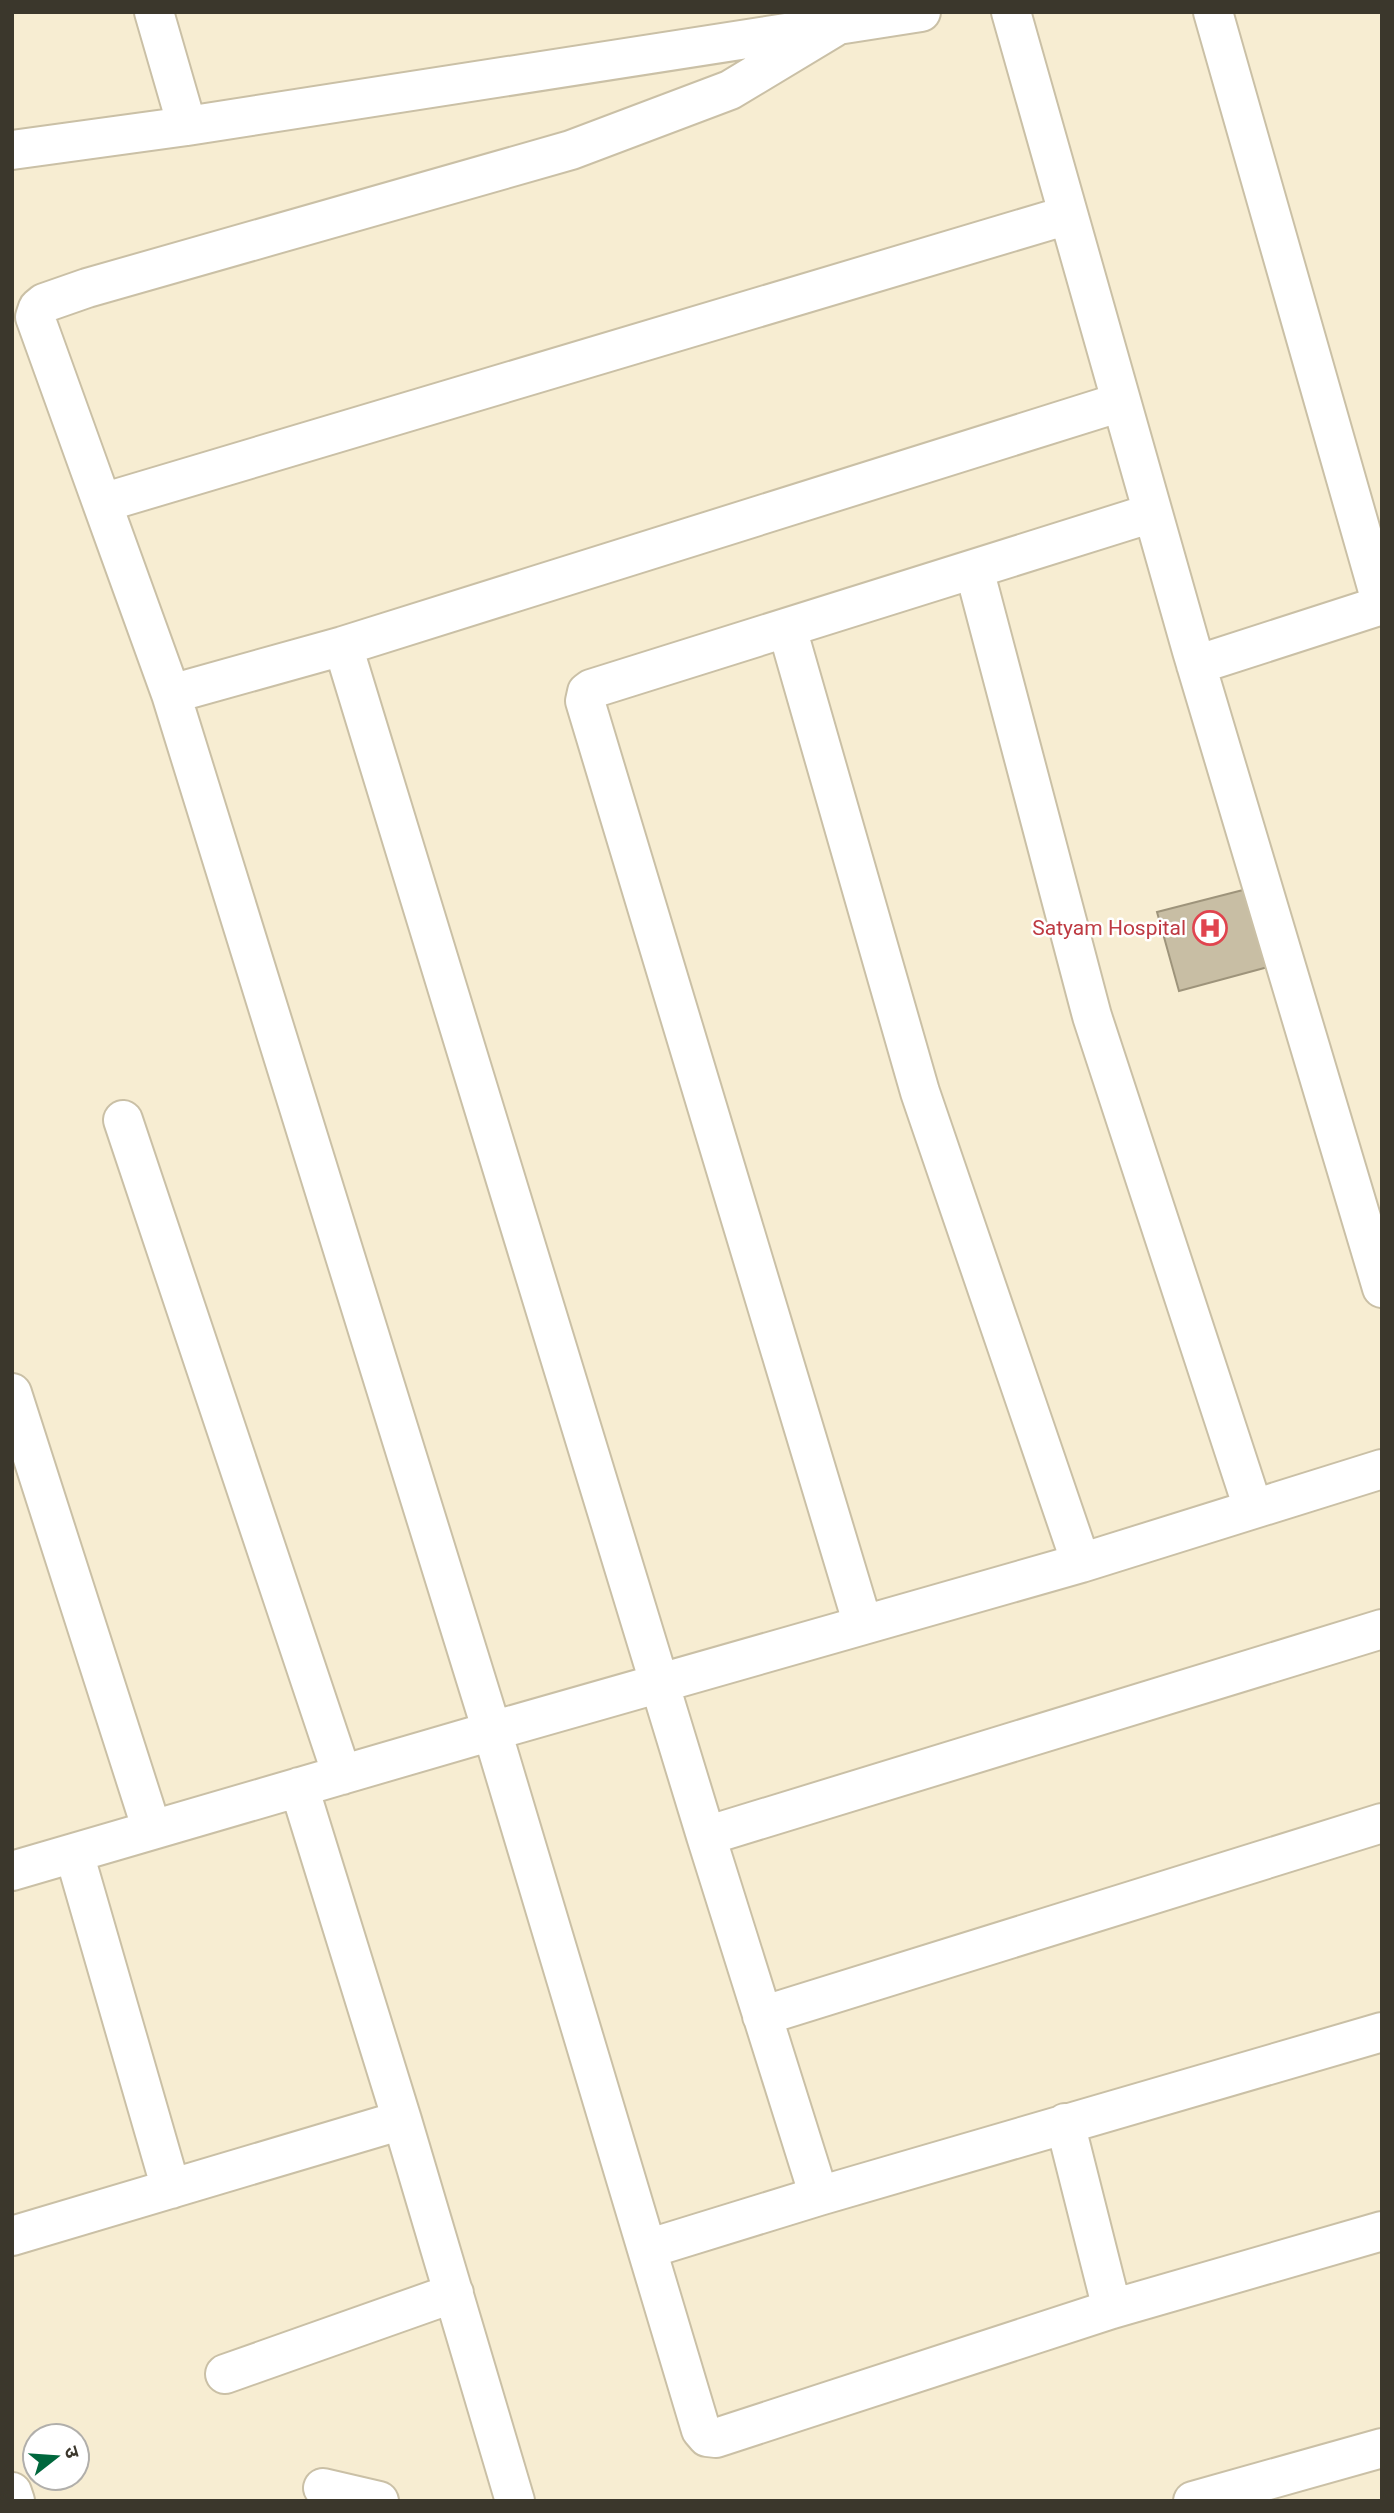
<svg xmlns="http://www.w3.org/2000/svg" width="1394" height="2513" viewBox="0 0 1394 2513" font-family="Roboto,'Noto Sans Devanagari',sans-serif">
  <rect width="100%" height="100%" fill="#f7edd2"/>
  <path fill="#c8bea4" stroke="#9e947b" stroke-width="2" d="M1247 889 1268 967 1179 991 1157 912Z"/>
  <g fill="none" stroke-linecap="round" stroke-linejoin="round">
    <g stroke="#cac0a6" stroke-width="42">
      <path id="minor" d="M154 12 187 126 921 12
        M1011 12 1192 651 1382 1288
        M1213 12 1382 605
        M12 150 187 126
        M102 503 35 317 38 308 44 303 87 288 571 150 730 90 838 25
        M974 569 1092 1016 1253 1508
        M787 628 920 1092 1081 1563
        M343 646 1121 402
        M1196 665 1382 605
        M171 694 343 646 706 1836 1382 1629
        M123 1120 342 1775
        M12 1393 152 1830
        M1382 1469 1081 1563 492 1731 701 2430 707 2437 716 2438 1112 2309 1382 2231
        M863 1625 585 701 587 692 591 689 1152 513
        M299 1787 402 2120 515 2501
        M706 1836 819 2196
        M74 1853 171 2189
        M12 1871 492 1731 171 694 102 503 1068 215
        M762 2016 1382 1823
        M1065 2123 1112 2309
        M12 2236 402 2120
        M647 2249 819 2196 1382 2032
        M225 2374 454 2293
        M323 2488 379 2501
        M12 2492 15 2501
        M1193 2501 1382 2448"/>
    </g>
    <use href="#minor" stroke="#fff" stroke-width="38"/>
  </g>
  <defs>
    <g id="hospital-ring" transform="scale(1.75)"><circle r="9.5" fill="#fff" stroke="#e0444e" stroke-width="1.5"/><path d="M-5-5h3v3.5h4V-5h3V5h-3V1.5h-4V5h-3Z" fill="#e0444e"/></g>
  </defs>
  <g fill-rule="evenodd">
    <use href="#hospital-ring" x="1210" y="928"/>
  </g>
  <g text-anchor="middle" dominant-baseline="central" stroke-width="5" stroke-linejoin="round" paint-order="stroke">
    <g font-size="21" fill="#be3a42" stroke="#fff" text-anchor="end">
      <text x="1186" y="928">Satyam Hospital</text>
    </g>
  </g>
  <rect width="1394" height="2513" fill="none" stroke="#3b372c" stroke-width="28"/>
  <g transform="translate(56 2457) rotate(73)"><circle r="33" fill="#ffffff" stroke="#b1afab" stroke-width="2"/>
  <path d="M0-5L12 26L0 18L-12 26Z" fill="#00673d"/>
  <text y="-10" font-size="19" font-weight="bold" text-anchor="middle" fill="#3b372c">उ</text>
  </g>
</svg>
